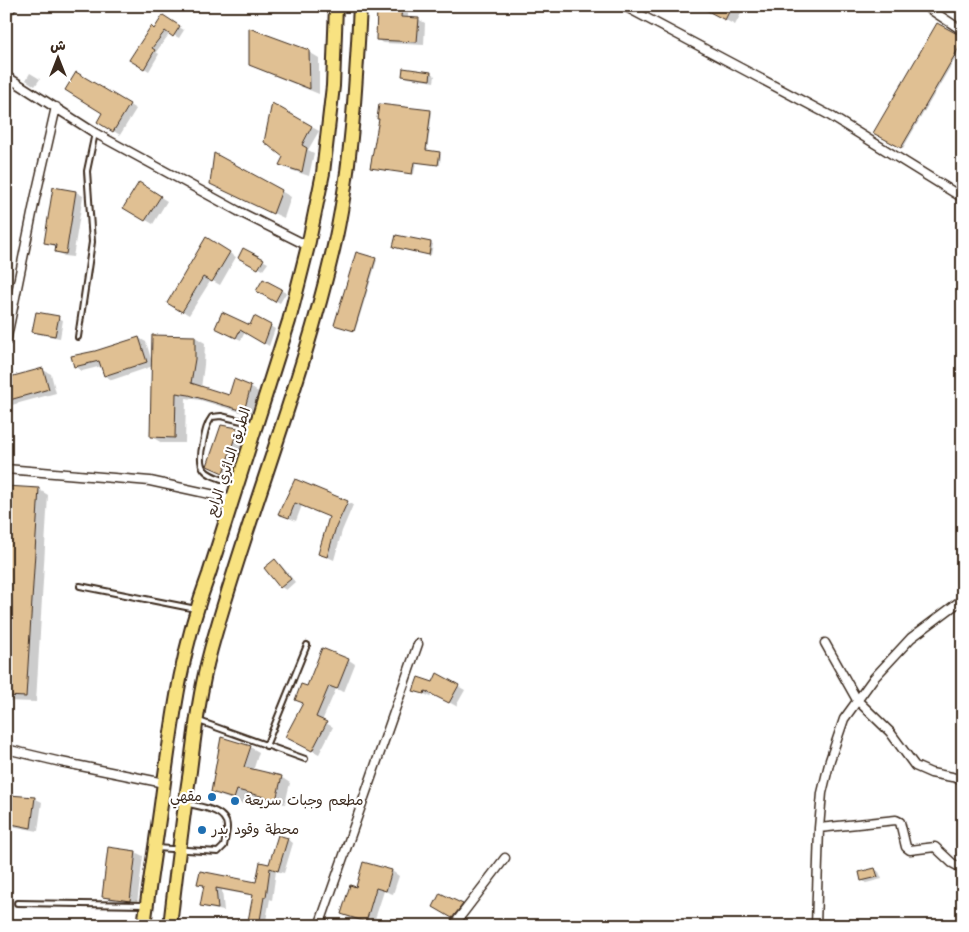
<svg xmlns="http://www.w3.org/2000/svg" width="969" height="932" viewBox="0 0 969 932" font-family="'Architects Daughter','Playpen Sans Arabic',sans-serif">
  <rect width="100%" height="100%" fill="#fff"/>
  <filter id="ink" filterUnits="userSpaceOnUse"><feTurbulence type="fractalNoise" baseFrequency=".02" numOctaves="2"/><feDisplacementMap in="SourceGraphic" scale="10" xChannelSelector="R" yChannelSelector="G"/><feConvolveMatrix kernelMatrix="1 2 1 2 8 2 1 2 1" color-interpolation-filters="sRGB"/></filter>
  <g filter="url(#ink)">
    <path fill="#0003" d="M379 6H408V19H418L425 23 424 45 384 43 377 40Z
      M700 6H745L735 25Z
      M163 17 184 30 179 38 170 33 156 52 159 54 149 71 130 59 155 30Z
      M963 39V45L903 148 875 132Z
      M309 52 319 58V94L261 70 250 64Z
      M404 69 431 73 435 76 434 82 408 78 403 75Z
      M30 73 40 79 35 86 26 80Z
      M77 73 136 109 120 135 99 122 104 113Z
      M273 105 319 131 308 150 314 153 309 176 288 169 280 165 285 157Z
      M430 111 432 112 427 151 441 154 440 165 416 162 414 174 374 168Z
      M139 184 167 201 153 224 125 208Z
      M54 188 76 192 83 196 73 257 64 256 56 251 57 247 46 242Z
      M222 189 281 191 291 197 284 218Z
      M397 237 431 243 433 244 431 255 396 248Z
      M206 239 236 257 220 285 211 280 189 315 168 302Z
      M244 250 268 263 263 270 240 257Z
      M375 259 377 260 355 331 337 326Z
      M263 281 286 293 280 303 258 291Z
      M255 317 275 329 269 346 245 332 241 340 221 331 251 327Z
      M58 318 63 320 60 338 38 334 34 331Z
      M195 337 205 343 204 365 201 388 230 396 250 387 260 393 254 416 200 400 186 398 185 443H162L152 437 153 366 112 380 105 376 102 366 82 371 75 367 95 352 139 338 146 342 152 362Z
      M43 370 51 374 56 393 8 406 6 405V380Z
      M222 426 238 430 245 434 231 476 209 466Z
      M296 480 353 505 342 531 334 560 319 553 331 517 302 505 296 521 280 514Z
      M6 487 38 489 48 495 36 702 6 701Z
      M275 561 280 564 295 582 286 590 281 587Z
      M349 660 355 664 344 692 336 689 322 721 333 727 319 754 287 737 304 704 296 699 308 688Z
      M438 675 465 690 456 706 432 693 431 697 415 690 433 683Z
      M250 747 259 752 253 771 281 777 290 783 285 804 246 795 243 804 221 796 212 791Z
      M6 796 34 798 42 802 38 831 6 825Z
      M287 839 293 843 284 873 276 871 272 900 270 899 265 926H248L254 896 222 890 224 911 207 908 201 905 205 887 199 883H257Z
      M135 852 143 856 137 904 111 901 104 896Z
      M364 863 392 871 399 876 393 894 384 891 373 925 350 918 342 914 356 889Z
      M875 869 879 872 882 879 866 883 862 880Z
      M441 894 466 908 458 919 434 907Z"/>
    <path fill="#e0c093" stroke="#3b2a1e" d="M377 6H402L401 17 419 18 417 42 376 40Z
      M698 6H732L725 20Z
      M163 15 180 26 173 37 165 31 152 48 155 50 144 69 129 60 151 26 154 29Z
      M937 23 963 37V41L901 148 873 133Z
      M249 28 309 50 310 89 249 65Z
      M403 68 431 72 430 80 402 76Z
      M76 72 130 104 113 132 97 122 102 113 65 90Z
      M272 103 312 126 302 145 307 148 302 172 279 165 283 157 264 142Z
      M379 104 431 110 426 150 440 152 438 165 414 162 412 174 370 168 379 119H377Z
      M214 153 282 190 273 214 210 184Z
      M139 182 161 196 145 221 123 208Z
      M53 187 76 191 66 254 55 252 56 245 44 243Z
      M396 235 431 242 429 255 393 247Z
      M206 237 230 252 212 282 203 277 182 312 167 303Z
      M243 248 264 259 258 269 238 258Z
      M356 252 376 258 354 331 334 325Z
      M263 279 282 289 275 302 256 291Z
      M36 312 59 316 55 336 32 332Z
      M222 312 250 325 254 316 271 325 264 344 240 330 236 338 215 328Z
      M152 335 195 336V359L191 383 229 395 234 379 251 386 244 411 189 395 176 393 175 438 150 437Z
      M139 337 147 362 104 376 99 361 74 367 71 356 95 351Z
      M43 368 49 389 6 401V378Z
      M221 425 238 428 223 473 207 466Z
      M295 479 348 501 336 527 327 557 318 554 329 517 295 503 289 518 278 514Z
      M6 486 39 488 26 697 6 696Z
      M275 559 291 579 280 588 264 568Z
      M322 648 349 659 337 689 329 686 316 717 327 722 312 751 285 737 303 703 295 700 301 684 307 686Z
      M437 673 459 685 449 703 425 691 424 694 413 691 418 677 433 682Z
      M221 737 251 746 244 767 282 776 276 800 237 790 234 799 211 792Z
      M9 795 35 797 31 828 6 823Z
      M278 835 288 838 278 871 270 868 266 897H264L259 926H247L253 895 216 888 218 909 200 906 204 885 197 884 200 871 256 882 260 862 269 864Z
      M108 847 136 851 130 901 102 897Z
      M363 862 392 870 386 891 376 888 366 922 341 914 350 885 356 887Z
      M875 868 878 877 861 881 859 872Z
      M440 893 463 904 452 918 433 907Z"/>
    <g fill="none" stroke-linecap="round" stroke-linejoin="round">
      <g stroke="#3b2a1e" stroke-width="8">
        <path id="service" d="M78 337 92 242 87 171 95 133
          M235 484C209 474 195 475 203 443 205 433 206 425 212 417L221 416 254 424
          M80 586 196 609
          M199 721 305 759
          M266 746 307 645
          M156 848 218 852 224 846C225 840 227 833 227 827 227 810 201 807 189 804
          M17 903 145 905"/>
      </g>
      <g stroke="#3b2a1e" stroke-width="11">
        <path id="minor" d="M624 6 829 115 963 198
          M925 6 963 31
          M6 13 13 6
          M6 76 95 133 238 211 308 246
          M6 342 35 199 56 107
          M6 469 150 481 233 499
          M825 643 857 700 890 732 915 766 931 773 952 777 963 780
          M6 749 61 762 164 783
          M819 828 896 820 900 822 906 847 910 850 935 847 952 863 963 869
          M319 926 418 644
          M453 926 505 858
          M816 926 819 828 822 793 830 760 844 719 873 679 911 638 963 599"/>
      </g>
      <g stroke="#3b2a1e" stroke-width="16">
        <path id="primary" d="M144 926C150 878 158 830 164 782 174 709 183 643 209 574L289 321 308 246 323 173 333 86 336 6
          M170 926C176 874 182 822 190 771 195 730 200 689 211 649 249 511 305 377 336 237 352 161 356 83 360 6"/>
      </g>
      <use href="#service" stroke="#fff" stroke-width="4"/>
      <use href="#minor" stroke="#fff" stroke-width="8"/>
      <use href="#primary" stroke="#f8e281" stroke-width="12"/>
    </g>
  </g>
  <g fill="#1f6fb2" stroke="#fff" stroke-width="2">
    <circle cx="212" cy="797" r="5"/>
    <circle cx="235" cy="801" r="5"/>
    <circle cx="202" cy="830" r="5"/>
  </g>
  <g text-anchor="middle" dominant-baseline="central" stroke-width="4.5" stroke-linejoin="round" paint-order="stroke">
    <g font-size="14" fill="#3b2a1e" stroke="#fff">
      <text transform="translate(229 462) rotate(-72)">الطريق الدائري الرابع</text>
    </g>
    <g font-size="14" fill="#3b2a1e" stroke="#fff" text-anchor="start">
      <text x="202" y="797" text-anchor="end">مقهي</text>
      <text x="245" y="801">مطعم وجبات سريعة</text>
      <text x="212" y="830">محطة وقود بدر</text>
    </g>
  </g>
  <rect width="969" height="932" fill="none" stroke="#fff" stroke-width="25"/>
  <rect x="12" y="12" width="944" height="907" fill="none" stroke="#3b2a1e" stroke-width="2" filter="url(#ink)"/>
  <g transform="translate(58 58)" stroke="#ffffff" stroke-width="4" paint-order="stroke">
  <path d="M0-4L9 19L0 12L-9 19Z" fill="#3b2a1e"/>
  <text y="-8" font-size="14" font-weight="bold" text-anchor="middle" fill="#3b2a1e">ش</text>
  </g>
</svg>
